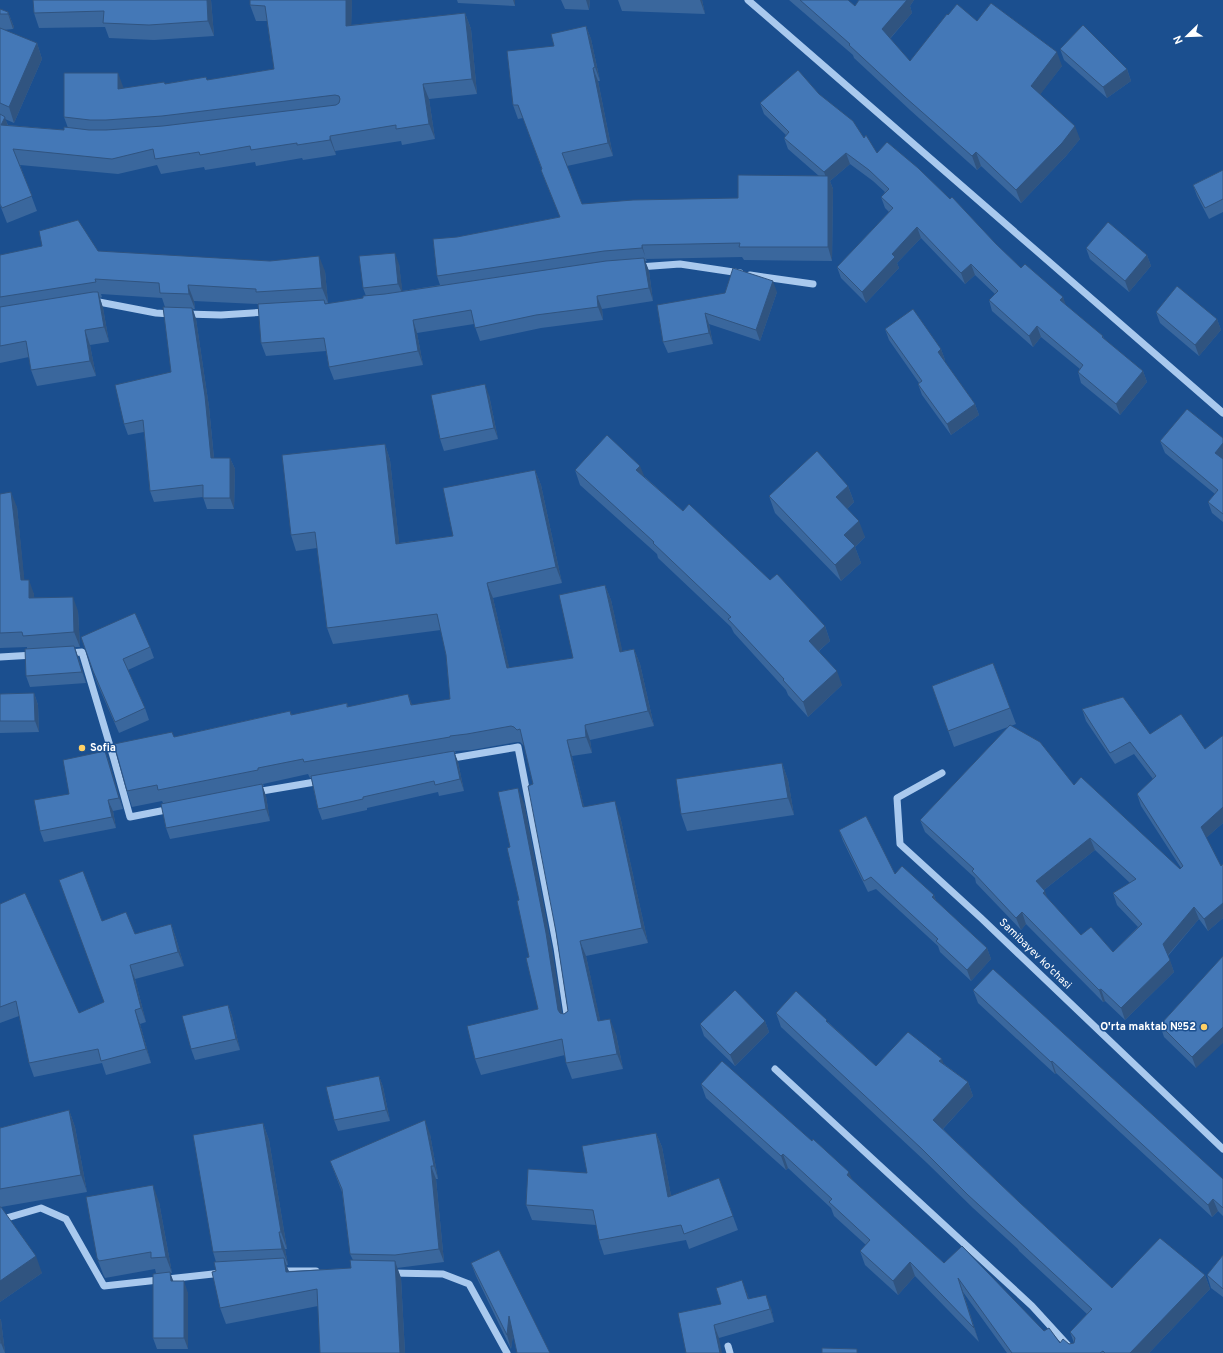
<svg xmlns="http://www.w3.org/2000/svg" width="1223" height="1353" viewBox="0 0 1223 1353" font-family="Overpass,sans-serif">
  <rect width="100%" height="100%" fill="#1b4f8f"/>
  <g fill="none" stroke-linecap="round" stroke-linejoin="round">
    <path stroke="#a9c9ee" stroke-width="7" d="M748 0 1223 413
      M639 267 680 264 740 273
      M750 275 813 284
      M93 303 99 302 156 313 171 314
      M186 314 221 315 267 312
      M69 653 82 652 113 756 130 817 171 809
      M0 657 34 655
      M447 759 518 747 557 948 568 1021
      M942 773 897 798 900 844 981 918 1223 1149
      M256 792 321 781
      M775 1069 1032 1306 1075 1353
      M0 1220 41 1208 66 1219 104 1286 222 1273
      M279 1271H316
      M391 1273 443 1274 469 1284 507 1353
      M728 1346 730 1353"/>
  </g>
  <path fill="#3a679d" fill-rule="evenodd" d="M33 0H211L214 36 154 40 109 38 105 27 39 28 34 13Z
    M250 0H352L351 25 465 13 471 29 477 94 429 99 435 139 402 145 401 141 335 151 336 155 303 160 302 158 256 166 255 162 205 170 204 167 161 174 157 165 118 174 20 165 37 211 7 223 0 205V9L8 12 14 27 13 29 3 30 37 43 42 59 14 123 5 119 8 125 64 130 68 128 64 117 124 88 165 84 206 77 207 80 274 69 267 21H256L250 5Z
    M457 0H515V6L458 3Z
    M561 0H590L589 10 565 9Z
    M618 0H702L705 14 622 11Z
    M789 0H848L855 6 859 0H914L910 6 912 13 890 39 910 61 948 15 977 21 1062 66 1040 94 1080 139 1066 156 1021 203 981 166 977 170 910 110 854 58 853 55Z
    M586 26 591 39 600 81H598L613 156 567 166 582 204 738 198 819 176 788 149 784 138 786 135 764 114 760 103 819 94 864 138 877 153 996 244 1021 268 1063 297 1065 305 1103 336 1104 339 1143 371 1147 382 1120 415 1081 383 1078 372 1080 369 1041 337 1033 347 992 311 989 300 995 294 975 275 965 284 921 238 897 263 899 268 866 303 841 278 837 267 889 212 885 208 881 197 885 192 873 181 850 164 830 181 833 189 832 261 744 260 742 257 646 259 647 261H645L649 271 653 301 602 309 603 320 541 328 480 341 474 324 417 333 423 365 334 380 329 367 326 351 266 356 261 343 258 304 194 301 195 309H193L196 319 209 407 214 458H230L235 469 234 509H207L203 497 154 502 150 491 144 432 128 435 124 424 171 372 165 307 162 298 101 294 102 297 100 298 103 308 109 342 90 345 96 376 37 386 31 370 29 357 0 363V255L98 251 325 271 328 303H325L326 304 363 298 366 296 363 288 399 264 402 291 440 285 437 276 457 237 560 217 546 183 541 170H542L523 118 518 119 513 105 554 46Z
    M1060 49 1127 69 1131 81 1107 98 1064 60Z
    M1223 170V212L1209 219 1197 196 1193 185Z
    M1086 248 1147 255 1151 266 1129 292 1090 259Z
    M777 292 760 341 709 324 713 344 668 353 663 342 657 305Z
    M1156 312 1217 319 1221 330 1199 356 1160 323Z
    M885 329 941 349 945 360 944 361 975 404 979 415 951 435 922 395 918 384 919 383 889 340Z
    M489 395 498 439 444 451 440 439Z
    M1223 438V522L1212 513 1208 502 1215 494 1165 453 1160 441Z
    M385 444 390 460 399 543 453 536 535 470 541 485 562 583 493 598 509 668 573 658 605 585 611 600 622 651 634 649 640 664 654 726 590 740 592 753 572 756 584 807 620 816 648 943 586 956 600 1021 616 1034 623 1069 572 1079 566 1063 565 1055 481 1075 475 1059 538 1009 529 957 510 847 524 803 552 949 562 1014H564L568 1011 533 784 524 745H523L520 742H517L472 750 455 751 456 753H454L458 762 464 791 439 796 438 792 367 808V810L322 820 318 809 311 778H310L308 774 263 784 264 786H262L266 796 270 821 170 839 166 828 163 803 162 801 132 807 127 791 174 737 290 711 292 715 347 703 348 707 408 694 412 705 450 699 446 655 441 630 333 644 327 628 317 548 296 551 291 535Z
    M575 470 645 477 683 511 770 580 825 626 830 641 819 651 842 685 808 717 788 695 786 690 734 633 731 627 658 558 657 554 580 485Z
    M848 486 854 502 847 509 865 537 855 547 861 563 841 581 775 513 769 496Z
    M0 494 17 507 24 580 34 594V598L78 611 80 647H75L86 683 30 687 26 676 27 649V647L0 648Z
    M81 637 150 647 154 658 128 670 145 708 149 720 119 733 97 683Z
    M993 663 1016 724 1011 726 1074 785 1180 869 1181 868 1141 806 1137 794 1153 779 1134 754 1115 764 1086 721 1082 709 1150 734 1205 749 1223 736V823L1206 838 1221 866 1223 864V918L1208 931 1199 919 1168 956 1174 972 1125 1020 1105 1001 1103 1002 1026 924 1021 930 976 883 975 878 925 832 920 820 1008 727 954 747 932 686ZM1095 850 1130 883 1113 893 1117 905 1138 927 1113 952 1081 935 1047 898 1044 890Z
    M34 693 38 705 39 732 0 733V694Z
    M105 751 109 762 123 809 113 811 116 828 44 842 40 831 69 794Z
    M782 763 788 780 794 815 687 831 681 814Z
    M839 830 895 874 934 895 936 901 987 948 991 959 971 981 940 952 938 946 876 889 868 892 843 841Z
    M0 904 79 1013 104 1002 102 921 135 934 171 924 176 938 184 966 135 979 146 1022 140 1024 151 1063 106 1075 102 1063 34 1077 29 1063 19 1016 0 1023Z
    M1223 956 1196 1068 1164 1037 1160 1025Z
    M973 990 1223 1179V1216L1218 1211 1212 1217 1056 1073 1055 1074 978 1003Z
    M228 1005 232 1016 240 1050 195 1060 191 1049Z
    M776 1013 828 1022 876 1066 944 1064 968 1082 973 1096 943 1129 1019 1202 1112 1288 1205 1275 1210 1289 1149 1353H1007L963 1292 979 1342 915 1276 898 1295 865 1265 860 1251 866 1245 834 1216 831 1208 788 1168 786 1170 706 1098 701 1084 852 1180 944 1263 1060 1343 1069 1344 1074 1343 1070 1332 1087 1314 1019 1251 1018 1249 973 1208 927 1163 781 1027Z
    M765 1021 769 1032 735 1066 704 1036 700 1024Z
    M379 1076 383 1087 390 1121 338 1131 334 1120Z
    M69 1110 75 1127 87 1192 1 1207 42 1273 0 1302V1128Z
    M263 1123 269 1140 287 1249H285L288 1265H286L289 1271 351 1268 353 1260 350 1254 342 1192 330 1161 430 1134 438 1179H436L444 1262 397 1268 401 1278 405 1353H320L318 1306 226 1324 220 1308 216 1271V1262L213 1252Z
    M656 1133 662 1147 671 1196 719 1178 738 1230 689 1249 686 1240 604 1255 599 1240 596 1225 532 1220 526 1205 587 1173Z
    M159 1202 172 1273H170L173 1281 188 1293V1349H157L153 1338 156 1273 155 1269 105 1278 103 1274 97 1258Z
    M1223 1255V1297L1211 1288 1207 1275Z
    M471 1263 513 1335 511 1349 476 1276Z
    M747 1293 749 1299 771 1308 774 1322 719 1338 686 1353 721 1304Z
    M0 1319 1 1320 5 1353H0Z"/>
  <path fill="#305480" d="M207 0H211L214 36 208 21Z
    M346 0H352L351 41 346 26Z
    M513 0H515V6Z
    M586 0H590L589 10Z
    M700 0H702L705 14Z
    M903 0H914L910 6 912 13 886 43 882 29Z
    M8 12 14 27 13 29 8 14Z
    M465 13 471 29 477 94 472 79Z
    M586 26 591 39 600 81 595 67Z
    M37 43 42 59 14 123 9 107Z
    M1057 52 1062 66 1036 100 1031 86Z
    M593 68 598 81 613 156 608 143Z
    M1127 69 1131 81 1107 98 1103 87Z
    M118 73 124 89H118Z
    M423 84 429 99 435 139 429 124Z
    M5 117 10 132 1 125Z
    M1075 126 1080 139 1066 156 1021 203 1016 190Z
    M330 136 335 151 336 155 330 140Z
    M976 152 981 166 977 170 972 156Z
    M846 153 850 164 830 181 833 189 832 261 828 247V183L824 172Z
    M917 227 921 238 897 263 899 268 866 303 862 292 892 254Z
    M642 245 646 259 647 261 642 248Z
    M395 253 399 264 403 295 398 284Z
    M1147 255 1151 266 1129 292 1125 281Z
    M319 256 325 271 328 303 322 288Z
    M644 258 649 271 653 301 649 288Z
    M971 264 975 275 965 284 961 273Z
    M773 281 777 292 760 341 756 330Z
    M188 285 194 301 195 309 189 294Z
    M98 292 103 308 109 342 104 327Z
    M597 296 602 309 603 320 598 307Z
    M1063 297 1067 308 1060 300Z
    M192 308 196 319 209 407 215 469 211 458Z
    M705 313 709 324 713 344 709 333Z
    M1217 319 1221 330 1199 356 1195 345Z
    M413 320 417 333 423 365 418 351Z
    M1037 326 1041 337 1033 347 1029 336Z
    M85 330 90 345 96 376 90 361Z
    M941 349 945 360 942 363 938 352Z
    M1143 371 1147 382 1120 415 1116 404Z
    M485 384 489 395 498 439 494 428Z
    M975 404 979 415 951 435 947 424Z
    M1223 443V460L1215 453Z
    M385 444 390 460 401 559 396 544Z
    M230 458 235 469 234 509 230 498Z
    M640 466 646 480 636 470Z
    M535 470 541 485 562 583 556 567Z
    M848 486 854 502 842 514 836 497Z
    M11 492 17 507 26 595 21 580Z
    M859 521 865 537 855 547 861 563 841 581 835 565 844 535Z
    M29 580 34 594 35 613 29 598Z
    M487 583 493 598 513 684 507 668Z
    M605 585 611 600 626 667 620 652Z
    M73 597 78 611 80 647 74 632Z
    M825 626 830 641 814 655 809 641Z
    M74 646 78 657 86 683 82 672Z
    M634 649 640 664 654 726 648 711Z
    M837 671 842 685 808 717 803 702Z
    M34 693 38 705 39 732 35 721Z
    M408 694 414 710 411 705Z
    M585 725 590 740 592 753 586 737Z
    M567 740 572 756 588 823 583 807Z
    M105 751 109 762 123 809 119 798Z
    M454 751 458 762 464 791 460 779Z
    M782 763 788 780 794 815 788 798Z
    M262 784 266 796 270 821 266 809Z
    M518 788 524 803 552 949 564 1026 558 1010Z
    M108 800 113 811 116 828 112 817Z
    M615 801 620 816 648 943 642 928Z
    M1223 807V823L1205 839 1201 827Z
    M1090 838 1095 850 1040 893 1036 881Z
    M1045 891 1049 903 1043 893Z
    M934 895 938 906 932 897Z
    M1223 903V918L1208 931 1204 919Z
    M1194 907 1199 919 1167 956 1163 944Z
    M1022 912 1026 924 1021 930 1016 918Z
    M171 924 176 938 184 966 178 952Z
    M580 941 586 956 604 1037 598 1021Z
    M987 948 991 959 971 981 967 970Z
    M1170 960 1174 972 1125 1020 1121 1008Z
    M130 965 135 979 146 1022 141 1008Z
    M1101 989 1105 1001 1103 1002 1099 990Z
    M228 1005 232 1016 240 1050 236 1039Z
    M135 1010 140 1024 151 1063 146 1049Z
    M610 1019 616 1034 623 1069 617 1054Z
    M765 1021 769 1032 735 1066 730 1055Z
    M1223 1027V1043L1196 1068 1192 1057Z
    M942 1059 947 1072 939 1061Z
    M1052 1061 1056 1073 1055 1074 1051 1062Z
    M379 1076 383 1087 390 1121 386 1110Z
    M968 1082 973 1096 938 1134 933 1120Z
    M69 1110 75 1127 87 1192 81 1175Z
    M425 1120 430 1134 438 1179 434 1166Z
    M263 1123 269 1140 287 1249 281 1232Z
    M656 1133 662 1147 674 1212 668 1197Z
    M783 1154 788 1168 786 1170 781 1156Z
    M431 1166 436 1179 444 1262 439 1249Z
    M849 1172 855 1186 847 1175Z
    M153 1185 159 1202 172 1273 166 1257Z
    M1213 1199 1218 1211 1212 1217 1208 1205Z
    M279 1232 285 1249 288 1265 282 1249Z
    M36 1256 42 1273 0 1302V1281Z
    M284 1258 290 1275 286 1272Z
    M395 1261 401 1278 405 1353H400Z
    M910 1262 915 1276 898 1295 893 1281Z
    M170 1272 174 1283 171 1281Z
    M1205 1275 1210 1289 1149 1353H1130Z
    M958 1278 963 1292 979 1342 974 1328Z
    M742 1280 747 1293 753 1312 748 1299Z
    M184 1281 188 1293V1349L184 1338Z
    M766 1295 771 1308 774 1322 770 1309Z
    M509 1316 514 1329 511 1349 507 1335Z
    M0 1319 1 1320 5 1353 1 1343 0 1334Z
    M714 1325 719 1338 722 1353H720Z"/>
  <path fill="#4478b7" stroke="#305480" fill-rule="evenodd" d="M33 0H207L208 21 149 25 103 23 104 11 34 13Z
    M250 0H346V26L465 13 472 79 423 84 429 124 396 129V125L330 136V140L297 145V143L251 150 250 146 200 155 199 152 155 159 153 149 112 159 13 149 32 196 2 208 0 204V114L5 117 1 125 64 130V127L89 130H106L163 126 336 105 339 103 340 99 339 96 335 95 162 116 106 120H90L64 117V73H118V89L164 82 165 84 206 77 207 80 274 69 265 6 250 5Z
    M800 0H848L855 6 859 0H907L882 29 910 61 947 14 948 15 957 4 977 21 991 3 1057 52 1031 86 1075 126 1062 143 1016 190 976 152 972 156 905 97 849 45 850 44Z
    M0 9 8 12V14H0Z
    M1083 25 1127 69 1103 87 1060 49Z
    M586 26 595 67 593 68 608 143 562 153 582 204 633 200 738 198V175L828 176V247H739L740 243 642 245V248L604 251 437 276 433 239 457 237 560 217 541 170 542 169 518 105H513L507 51 554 46 551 34Z
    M0 28 37 43 9 107 0 103Z
    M798 70 819 94 853 121 864 138 866 135 877 153 887 142 918 168 950 199 952 197 996 244 1021 268 1025 264 1063 297 1060 300 1103 336 1102 337 1143 371 1116 404 1078 372 1083 365 1037 326 1029 336 989 300 998 291 971 264 961 273 917 227 892 254 895 257 862 292 837 267 893 208 881 197 889 189 869 170 846 153 824 172 784 138 789 132 760 103Z
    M1223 170V199L1205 208 1193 185Z
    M78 220 98 251 270 261 319 256 322 288 256 292V289L188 285 189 294 160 293 159 283 95 279 96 282 0 297V255L42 246 39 231Z
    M1108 222 1147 255 1125 281 1086 248Z
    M395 253 398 284 363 288 359 256Z
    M644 258 649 288 597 296 598 307 536 315 475 328 471 310 413 320 418 351 329 367 324 338 261 343 258 304 324 300 325 304 363 298V296L385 294 606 261Z
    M733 268 773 281 756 330 705 313 709 333 663 342 657 305 725 293Z
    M1177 286 1217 319 1195 345 1156 312Z
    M93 292H98L104 327 85 330 90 361 31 370 26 341 0 346V307Z
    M163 307 192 308 205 396 211 458H230V498H203V485L150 491 143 420 124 424 115 385 171 372Z
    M913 309 941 349 938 352 975 404 947 424 918 384 922 381 885 329Z
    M485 384 494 428 440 439 431 395Z
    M1187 409 1223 438V443L1215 453 1223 459V514L1208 502 1218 490 1160 441Z
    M607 435 640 466 636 470 683 511 689 504 770 580 777 574 825 626 809 641 837 671 803 702 783 680 784 679 728 619 731 617 653 543 654 542 575 470Z
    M385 444 396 544 453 536 443 488 535 470 556 567 487 583 507 668 573 658 559 595 605 585 620 652 634 649 648 711 585 725 586 737 567 740 583 807 615 801 642 928 580 941 598 1021 610 1019 617 1054 566 1063 562 1039 475 1059 467 1026 538 1009 526 958 529 957 517 901 519 900 507 848 510 847 498 792 518 788 546 933 558 1010 560 1013 564 1014 568 1011 556 932 528 786 533 784 520 729 517 730 514 727 511 726 467 734 450 736V737L304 762 303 759 258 768V770L158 790 157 785 127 791 114 744 172 732 174 737 290 711 291 715 347 703V707L408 694 411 705 450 699 446 655 437 614 327 628 315 532 291 535 282 455Z
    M817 451 848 486 836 497 859 521 844 535 855 546 835 565 769 496Z
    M11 492 21 580H29V598L73 597 74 632 23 636 22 632 0 633V494Z
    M135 613 150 647 123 659 145 708 115 722 93 671 81 637Z
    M74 646 82 672 26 676 25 649Z
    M993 663 1010 708 948 731 932 686Z
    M34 693 35 721H0V694Z
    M1123 697 1150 734 1181 714 1205 749 1222 736H1223V807L1201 827 1221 866 1223 864V903L1204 919 1194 907 1163 944 1170 960 1121 1008 1101 989 1099 990 1022 912 1016 918 972 871 974 869 920 820 1010 725 1040 742 1074 785 1081 777 1180 869 1183 866 1137 794 1156 776 1130 742 1110 753 1082 709ZM1090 838 1136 879 1113 893 1142 924 1113 952 1091 927 1081 935 1043 893 1045 891 1036 881Z
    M105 751 119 798 108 800 112 817 40 831 34 800 69 794 63 760Z
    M454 751 460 779 435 785 434 781 363 797V799L318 809 311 776Z
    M782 763 788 798 681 814 676 779Z
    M262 784 266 809 166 828 161 804Z
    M866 816 895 874 902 866 934 895 932 897 987 948 967 970 936 941 938 939 871 877 864 881 839 830Z
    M83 871 102 921 126 912 135 934 171 924 178 952 130 965 141 1008 135 1010 146 1049 101 1061 98 1049 29 1063 16 1001 0 1007V904L25 893 79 1013 104 1002 59 880Z
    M1223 956V1027L1192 1057 1160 1025Z
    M993 969 1223 1179V1208L1213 1199 1208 1205 1052 1061 1051 1062 973 990Z
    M735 990 765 1021 730 1055 700 1024Z
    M796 991 827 1020 826 1021 876 1066 908 1032 942 1059 939 1061 968 1082 933 1120 1019 1202 1112 1288 1160 1238 1205 1275 1130 1353H1105L1103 1351 1100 1353H1012L958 1278 974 1328 910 1262 893 1281 860 1251 870 1240 829 1202 832 1199 783 1154 781 1156 701 1084 722 1061 812 1141 813 1139 849 1172 847 1175 944 1263 962 1246 1044 1331 1049 1328 1060 1343 1063 1339 1069 1344 1074 1343 1075 1338 1070 1332 1092 1309 1014 1237 968 1195 922 1149 776 1013Z
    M228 1005 236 1039 191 1049 182 1016Z
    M379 1076 386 1110 334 1120 326 1087Z
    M69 1110 81 1175 0 1189V1128Z
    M425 1120 434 1166H431L439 1249 395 1255 350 1254 342 1189 330 1161Z
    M263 1123 281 1232H279L282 1249 213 1252 193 1135Z
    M656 1133 668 1197 719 1178 733 1216 684 1234 681 1225 599 1240 593 1210 526 1205 528 1169 587 1173 582 1146Z
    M153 1185 166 1257 151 1258V1252L99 1261 97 1258 86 1197Z
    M0 1207H1L36 1256 0 1281Z
    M499 1250 550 1353H517L509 1316 507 1335 471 1263Z
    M1223 1255V1289L1207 1275Z
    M284 1258 286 1272 351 1268 350 1260 395 1261 400 1353H320L317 1289 220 1308 212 1272 216 1271 214 1262Z
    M170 1272 171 1281H184V1338H153V1274Z
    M742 1280 748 1299 766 1295 770 1309 714 1325 720 1353H686L678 1313 721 1304 716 1288Z
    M0 1334 1 1343H0Z
    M822 1348 857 1349V1353H822Z"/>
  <g fill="#ffd166" stroke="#1b4f8f" stroke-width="1.5">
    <circle cx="82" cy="748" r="4"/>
    <circle cx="1204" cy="1027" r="4"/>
  </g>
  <g text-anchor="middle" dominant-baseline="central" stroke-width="3" stroke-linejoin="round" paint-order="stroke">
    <g font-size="11" font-weight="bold" fill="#fff" stroke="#1b4f8f" text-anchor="start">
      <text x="90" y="748">Sofia</text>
      <text x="1196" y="1027" text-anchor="end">O'rta maktab №52</text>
    </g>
    <g font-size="11" fill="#fff" stroke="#1b4f8f">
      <text transform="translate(1035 954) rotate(44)">Samibayev ko'chasi</text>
    </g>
  </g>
  <g transform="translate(1187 36) rotate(247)" stroke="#1b4f8f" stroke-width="3" paint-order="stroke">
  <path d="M0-3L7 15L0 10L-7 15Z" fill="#ffffff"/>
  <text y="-6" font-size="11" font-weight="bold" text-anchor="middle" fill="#ffffff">N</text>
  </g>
</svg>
